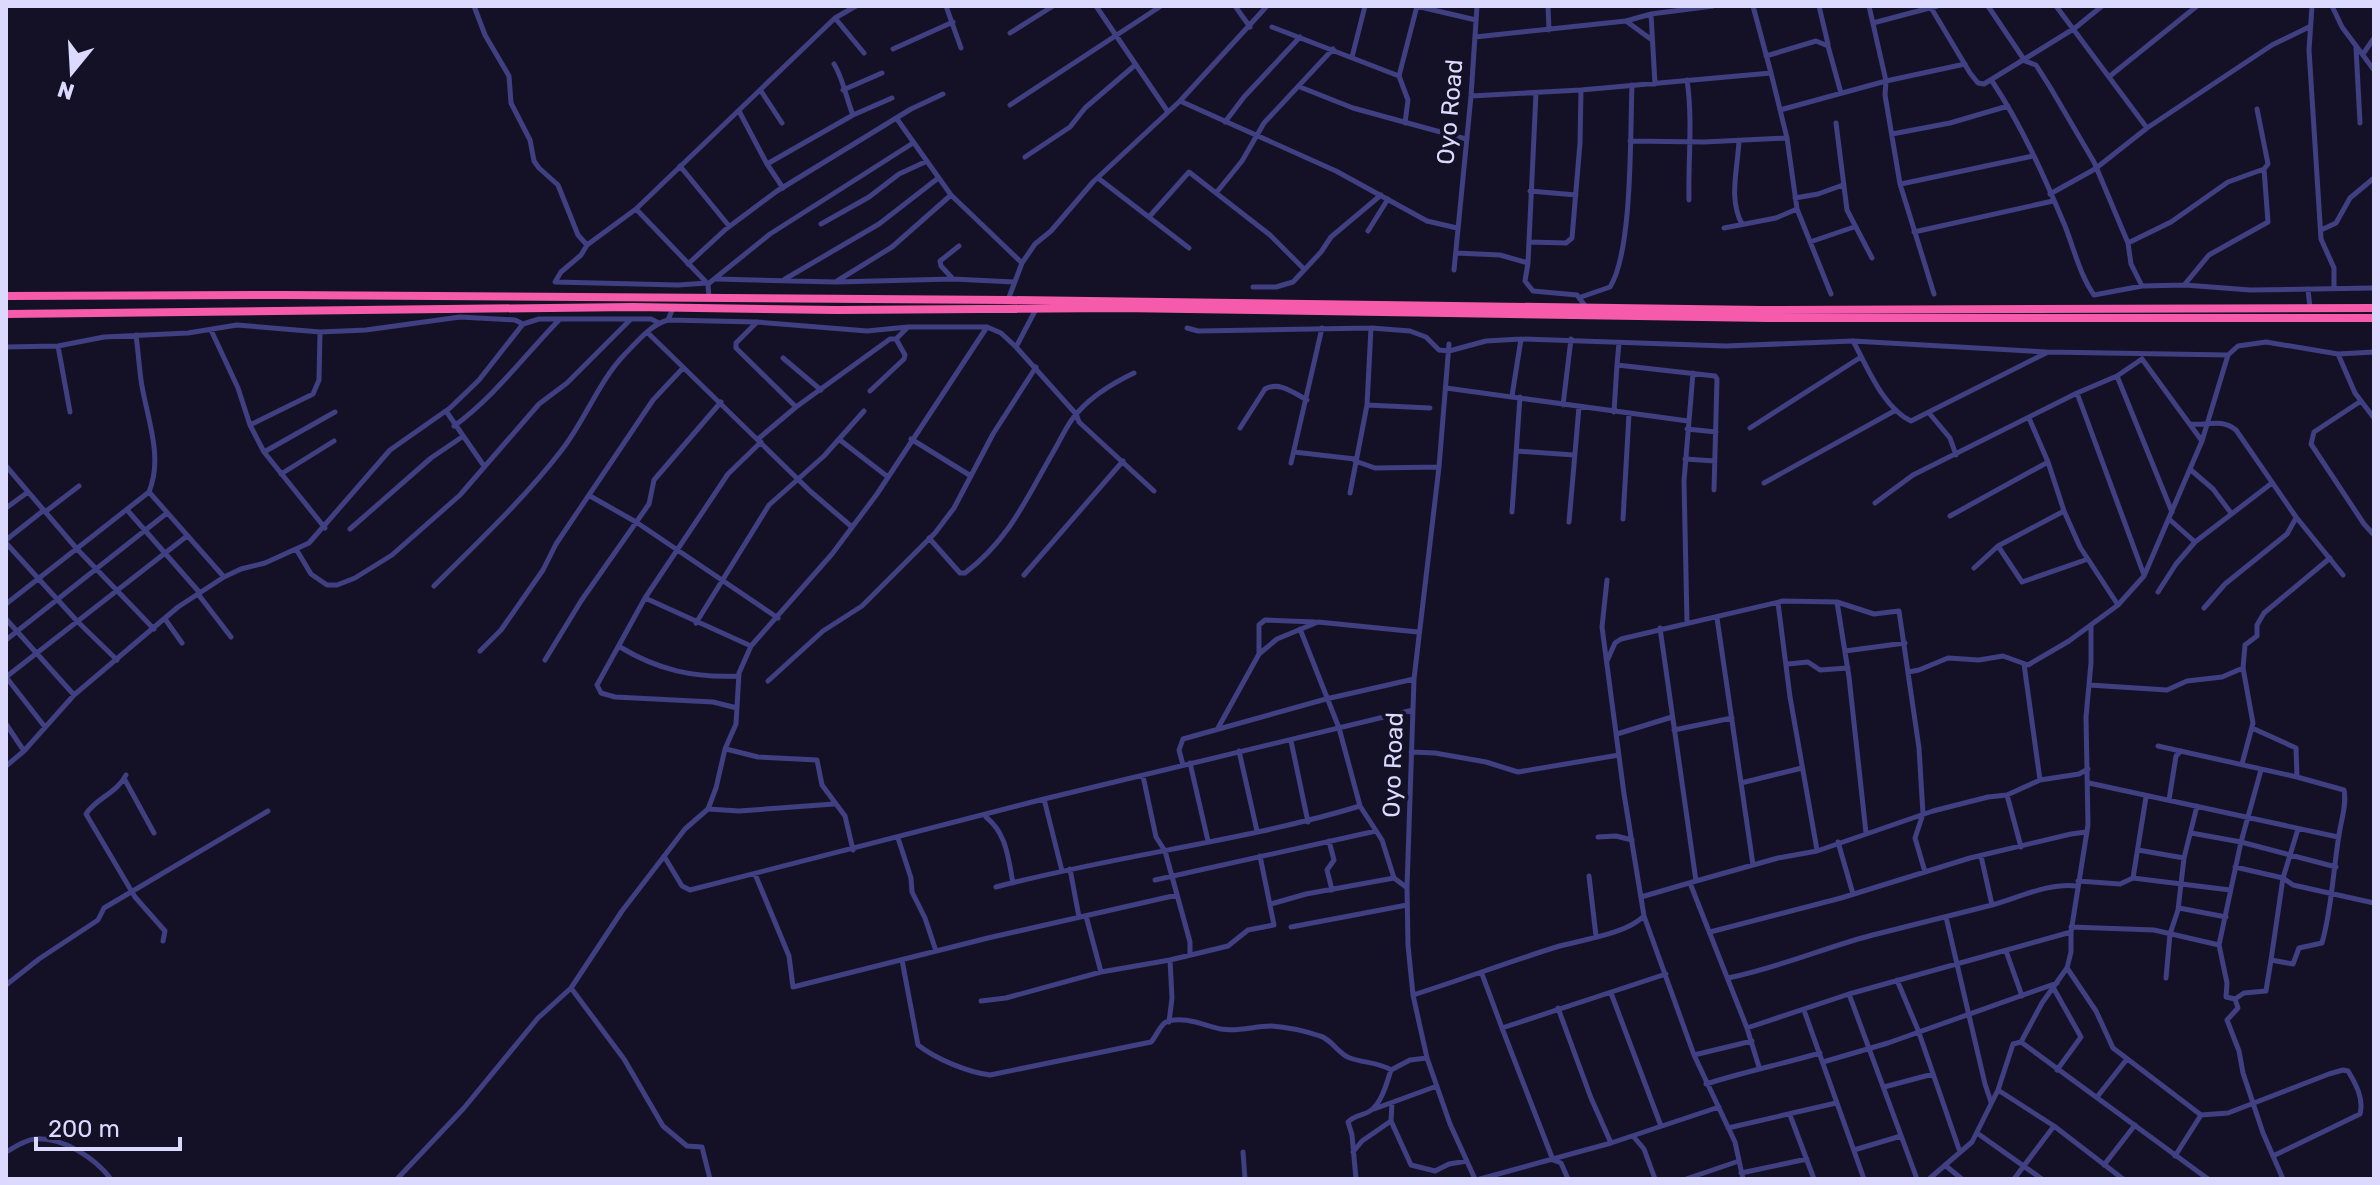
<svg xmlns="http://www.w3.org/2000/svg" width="2380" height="1185" viewBox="0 0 2380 1185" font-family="Rubik,sans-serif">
  <rect width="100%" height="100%" fill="#141126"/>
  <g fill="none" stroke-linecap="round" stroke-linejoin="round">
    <path stroke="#3f3f82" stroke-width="5" d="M474 6 485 35 509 76 511 103 530 140 534 161 539 168 558 185 578 235 587 245
      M946 6 961 48
      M1096 6 1168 112
      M1235 6 1250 27
      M1416 6 1476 20
      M1548 6 1549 30
      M1753 6 1771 73
      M1819 6 1828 44
      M1869 6 1886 81 1885 95 1900 184 1934 294
      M1930 6 1970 73 1978 83 1984 84 2075 28 2102 6
      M1988 6 2025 61 2036 65 2050 87 2094 162 2128 243 2171 222 2228 182 2264 169
      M2056 6 2147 128
      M2312 6 2309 50 2321 239 2334 268V287
      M2332 6 2342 27 2374 70
      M1651 14 1655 84
      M835 18 864 53
      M1626 21 1652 40
      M1873 23 1937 6
      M1272 27 1399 76
      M1010 33 1053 6
      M1475 37 1626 21 1651 14 1713 6
      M2356 48 2360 123
      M893 49 953 22
      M2363 54 2374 38
      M1766 56 1816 41 1828 46 1841 93
      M1352 57 1365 6
      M834 64C843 78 846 98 853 115
      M2110 76 2197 6
      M1687 80C1693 120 1688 160 1689 200
      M1992 81C2022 126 2044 176 2065 226 2074 249 2080 275 2094 295L2142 286 2185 285 2250 290 2374 288
      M1300 87 1353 108 1466 139
      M843 90 882 73
      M761 91 782 123
      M1536 93 1528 263 1525 281 1533 291 1577 295 1586 307
      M1471 96 1581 90 1771 73 1787 138 1797 209 1831 294
      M1180 101 1336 171 1427 221 1457 228
      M1010 105 1161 6
      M1780 110 1886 81 1965 64
      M739 111 767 164 783 188
      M897 119 951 195 1022 263
      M1225 122 1244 97 1300 37
      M1405 123 1408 100 1399 76 1417 6
      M1836 123 1847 210 1872 258
      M1892 134 1950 123 2008 106
      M1739 140C1738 168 1728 199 1742 224
      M1630 141 1704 142 1787 138
      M1025 157 1070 127 1085 108 1134 66
      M767 164 853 115 892 98
      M680 166 729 226
      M1098 178 1189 248
      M1901 184 2033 156
      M1530 191 1576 195
      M1216 193 1242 161 1264 123 1333 49
      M2050 194 2095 169 2147 128 2272 45 2309 27
      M1795 198 1818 194 1843 185
      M636 209 708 284 709 298
      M1149 217 1189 172 1270 235 1304 269
      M821 224 869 197 899 174 925 162
      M1724 228 1776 218 1797 209
      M2321 230 2336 223 2350 198 2374 178
      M1368 231 1388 199
      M1914 232 2053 201
      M1529 242 1566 243 1572 238 1580 143 1581 90
      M1810 242 1854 227
      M2128 243 2131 264 2142 286
      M1456 253 1500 255 1528 263
      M688 264 726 229 777 191 911 109 943 94
      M1454 270 1471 96 1477 6
      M716 279 836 282 953 279 1014 282
      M785 279 879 224 937 179
      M953 279 941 266 940 261 959 246
      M837 281 892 247 951 195
      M707 283 678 285 555 282 561 272 581 255 587 245 636 209 835 18 856 6
      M708 284 770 234 913 143
      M2185 284 2209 255 2268 222 2264 169 2268 164 2257 109
      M1253 287H1276L1293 282 1321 252 1331 237 1381 195
      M2308 289 2310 308
      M1581 297 1610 287C1633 251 1630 131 1632 85
      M1008 300 1022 263 1035 244 1051 231 1093 182 1180 101 1267 6
      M673 308 668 320 757 322 867 331 908 327H987L1001 333 1016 347 1076 414 1079 422 1154 491
      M757 322 736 343V348L796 407
      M1187 328 1198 331 1371 328 1410 331 1426 337 1439 350 1449 351 1486 341 1521 339 1726 346 1853 341 2047 352 2228 355 2238 346 2266 342 2338 354 2374 352
      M211 330 238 388 250 425 264 452 325 528
      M647 332 810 491 852 527
      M1853 341C1867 366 1883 408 1911 421L2046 353
      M1619 343 1617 365 1715 376 1717 379 1714 490
      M1449 344 1439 467 1414 679 1407 887 1408 945 1413 995 1427 1058 1450 1124 1475 1179
      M58 346 70 412
      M6 347 58 346 104 337 188 333 237 325 320 332 366 330 460 317 515 320 523 324
      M1016 347 1036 309
      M2338 354 2355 393 2374 418
      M783 358 821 390
      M2142 359 2202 441
      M2117 376 2172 512
      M1446 388 1688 421
      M870 391 904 359 905 355 896 339
      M2077 393 2144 575
      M1512 396 1521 339
      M2361 401 2314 432 2311 444 2364 524 2374 535
      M1367 405 1430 408
      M1563 405 1571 339
      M446 411 484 466
      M1614 412 1617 365
      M1929 413 1950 438 1956 455
      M2029 418 2048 462 2064 511 2080 547 2118 605
      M2191 424C2207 426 2221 418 2236 430L2296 517 2343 575
      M250 425 313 394 319 380 320 332
      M454 426C494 397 525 355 559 320
      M1240 428 1265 389C1279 381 1294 393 1307 400
      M1750 428 1861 357
      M1687 429 1716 432
      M758 439 796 407 890 339H896L907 328
      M911 439 971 476
      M840 440 888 477
      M1517 451 1574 455
      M264 452 335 412
      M1294 452 1355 459
      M1685 459 1715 461
      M1355 461 1375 468 1439 467
      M1291 463 1322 328
      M6 466 77 549 154 629
      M2191 470 2213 489 2231 513
      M281 474 334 441
      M1764 483 1896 410
      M149 492 224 577
      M1350 493 1367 405 1371 328
      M590 496 636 522 778 618
      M1875 503 1913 475 2077 393 2117 376 2142 359
      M6 508 28 492
      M128 511 200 593
      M45 512 79 486
      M1512 512 1520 397
      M1950 516 2048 462
      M1623 519 1629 414
      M2169 519 2195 542
      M1569 522 1579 407
      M350 529 431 458 462 437
      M929 538 960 573H965C1010 539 1027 497 1055 449 1062 437 1068 422 1078 412 1094 394 1113 383 1134 373
      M6 540 44 510
      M6 543 77 621 117 660
      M1998 546 2022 582 2088 559
      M296 549 311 574 327 585H337L355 578 392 555 460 495 539 404 567 383 630 320
      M1974 568 1998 546 2064 511
      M1024 575 1123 461
      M434 586C478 542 523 500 561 451 585 421 598 382 625 354 638 341 650 325 668 320
      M2158 592 2176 564 2195 542 2272 483
      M198 594 231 637
      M645 598 751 646
      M1837 602 1849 677 1866 833
      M1778 603 1790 697 1817 850
      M6 604 149 492C164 456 146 416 141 380 139 365 138 350 136 335
      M2204 608 2225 584 2287 534 2296 518
      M1717 618 1753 865
      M6 619 74 695
      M165 619 182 643
      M1687 622 1684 481 1693 373
      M696 623 769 505 824 456 864 411
      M1300 629 1339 728 1360 806 1382 840 1394 878 1406 887
      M6 640 167 513
      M620 647C658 670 694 678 738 676
      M480 651 501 630 543 570 556 544 653 400 683 368
      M1845 651 1905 643
      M1259 653V625L1265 620 1315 622
      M545 660 581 601 649 504 654 480 721 402
      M1607 661 1615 643 1621 639 1783 601 1837 602 1874 614 1899 611 1919 748 1923 814 1915 838 1925 872
      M1788 664 1808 662 1820 670 1848 668
      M2024 664 2040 780
      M1908 672 1919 670 1948 658 1979 660 2003 656 2028 665 2069 641 2118 605 2144 576 2202 441 2228 355
      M6 677 187 536
      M6 677 45 727
      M768 681 823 631 862 606 935 533 954 508 993 434 1036 367
      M2089 685 2167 690 2187 681 2222 677 2243 668
      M737 708 713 702 615 697 601 693 597 685 645 598 728 474 761 442
      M6 724 24 751
      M1218 728 1259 654 1277 639 1318 622 1418 632
      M2252 728 2296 748 2297 777
      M1674 730 1732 718
      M1617 734 1672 717
      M1291 741 1308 822
      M2158 746 2297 777 2344 790C2347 805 2341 820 2339 835 2333 871 2332 908 2322 943L2299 948 2293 964 2271 960 2266 991 2244 993 2235 999
      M726 749 758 757 817 760 822 785 845 816 853 850
      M1239 751 1257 831
      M1411 752 1435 753 1486 762 1518 772 1619 755
      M1190 763 1208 841
      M2242 764 2253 723 2243 668 2245 645 2257 636V625L2264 613 2330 558
      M1183 765 1179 750 1183 739 1326 699 1414 679
      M6 766 24 751 74 695 178 607 224 577 241 569 265 563 309 543 390 450 450 408 479 380 523 324 539 319H651L659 323
      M126 775C117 793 95 799 86 814L135 897 165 931 163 941
      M1143 776 1156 837 1165 851 1190 942V954
      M125 780 154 833
      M1741 783 1802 768
      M2089 783 2338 837
      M2007 795 2021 847
      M1044 799 1062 871
      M2169 800 2176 756 2181 751
      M708 809 739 811 834 804
      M986 817C1007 834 1008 858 1013 883
      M2298 829 2283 878 2293 885 2374 903
      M2191 833 2241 842 2336 867
      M1598 837 1616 836 1632 840
      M898 838 911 878 912 892 925 918 936 951
      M1329 841 1334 860 1327 870 1332 890
      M1838 842 1853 894
      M2138 850 2184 858
      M664 856 682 886 690 890 1044 799 1413 710
      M1981 856 1992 905
      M2235 867 2283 878 2271 960
      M1070 869 1079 917
      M755 874 789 956 793 987 988 938 1177 895
      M1589 876 1596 936
      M2133 878 2230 890
      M1155 880 1376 831
      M1696 881 1778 858 1817 851 1933 811 1988 797 2007 795 2040 780 2079 774 2088 769
      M2078 881 2120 884 2133 878 2146 797
      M1690 883 1747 1028 1759 1067
      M996 887C1116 855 1241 842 1360 806
      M1641 897 1696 881 1660 628
      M1271 904 1306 894 1394 878
      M2179 908 2226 917
      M1086 916 1101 972
      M1644 916 1694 1055 1735 1142 1743 1179
      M1946 917 1985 1084 1991 1102
      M1291 927 1407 905
      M2071 927 2154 930 2219 945
      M1710 932 1841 898 1970 858 2071 834 2086 832
      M2006 951 2022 996
      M902 960 918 1045C936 1059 967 1072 990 1075L1151 1042C1156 1037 1160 1025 1166 1022 1182 1015 1206 1026 1221 1029 1239 1032 1254 1026 1271 1026 1287 1027 1305 1031 1320 1036 1333 1040 1338 1054 1350 1058 1363 1063 1379 1062 1391 1070L1410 1060 1427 1058
      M2067 968 2096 1011 2113 1048 2201 1115
      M1482 974 1502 1028 1666 974
      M1728 978C1777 968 1821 949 1869 936 1909 926 1949 916 1988 906 2016 899 2049 882 2077 886
      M2166 978 2170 934 2178 910 2184 858 2197 806
      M1897 980 1918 1030 1960 1152
      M6 985 39 959 98 920 104 908 268 811
      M571 988 624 1059 663 1126 687 1146 702 1147 710 1179
      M2054 989 2081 1037 2057 1070
      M1611 993 1661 1126
      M1849 994 1917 1179
      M1413 995C1460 980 1506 963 1553 948 1579 940 1625 935 1644 916L1624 794 1602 627 1607 580
      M2235 999 2226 997 2227 983 2219 945 2241 842 2261 770
      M2235 999 2238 1008 2227 1020 2239 1051 2243 1073 2263 1133 2283 1179
      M981 1001 1006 998 1101 972 1170 960 1228 946 1248 930 1274 925 1260 856
      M1558 1008 1591 1098 1611 1143
      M1805 1013 1864 1179
      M1169 1022 1172 998 1170 960
      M1502 1028 1553 1160 1561 1163 1568 1179
      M1747 1028 1849 994 2071 932
      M2021 1042 2208 1179
      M1694 1055 1752 1041
      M1823 1062 1888 1043 2057 983
      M1706 1084C1744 1072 1782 1064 1820 1053
      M1884 1087 1933 1074
      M1998 1090 2054 1126 2123 1179
      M2097 1097 2127 1059
      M1392 1103 1391 1121 1411 1165 1435 1171 1449 1164 1467 1161
      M1374 1109 1437 1086
      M1790 1115 1814 1179
      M1728 1128 1836 1103
      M1977 1133 2042 1179
      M1633 1136 1644 1149 1655 1179
      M1854 1150 1901 1136
      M6 1152C15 1147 24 1140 35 1139 63 1137 95 1158 111 1179
      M1243 1152 1245 1179
      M1353 1152 1362 1141 1391 1121
      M2175 1156 2201 1115 2228 1113 2329 1074 2343 1070 2348 1071C2356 1084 2364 1099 2360 1114L2273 1156
      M2104 1165 2135 1125
      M1946 1166 1962 1179
      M1741 1173 1807 1159
      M397 1179 464 1108 538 1018 571 988 622 911 685 829 708 809 716 788 725 749 736 724 739 673 751 646 832 554 877 494 987 327
      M1356 1179 1352 1135 1348 1122C1355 1115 1362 1116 1370 1111 1382 1103 1387 1082 1391 1070
      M1480 1179 1611 1143 1719 1107
      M1686 1179 1739 1161
      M1929 1179 1972 1142 1998 1090 2013 1044 2021 1042 2042 1003 2067 968 2071 952V932L2088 825 2086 717 2091 663V626
      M2014 1179 2054 1126"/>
    <path stroke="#f55baa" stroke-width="8" d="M6 296 285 295 1008 300 1761 310 2374 308
      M6 314 633 307 837 310 1120 308 1767 318H2374"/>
  </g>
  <g text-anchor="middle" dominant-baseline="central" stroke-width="8" stroke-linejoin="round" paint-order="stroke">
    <g font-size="24" fill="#dbd9fd" stroke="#141126">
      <text transform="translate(1450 112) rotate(-85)">Oyo Road</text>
      <text transform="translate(1393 765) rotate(-88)">Oyo Road</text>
    </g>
  </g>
  <rect width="2380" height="1185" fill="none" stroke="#dbd9fd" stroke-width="16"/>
  <g transform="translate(72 72) rotate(198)" stroke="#141126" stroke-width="6" paint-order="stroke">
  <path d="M0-6L14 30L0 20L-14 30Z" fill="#dbd9fd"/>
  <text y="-12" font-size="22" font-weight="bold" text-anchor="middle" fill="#dbd9fd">N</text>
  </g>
  <path d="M36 1137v12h144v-12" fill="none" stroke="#dbd9fd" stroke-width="4"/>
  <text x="48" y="1137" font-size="24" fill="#dbd9fd" stroke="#141126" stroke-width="6" paint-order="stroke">200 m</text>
</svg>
